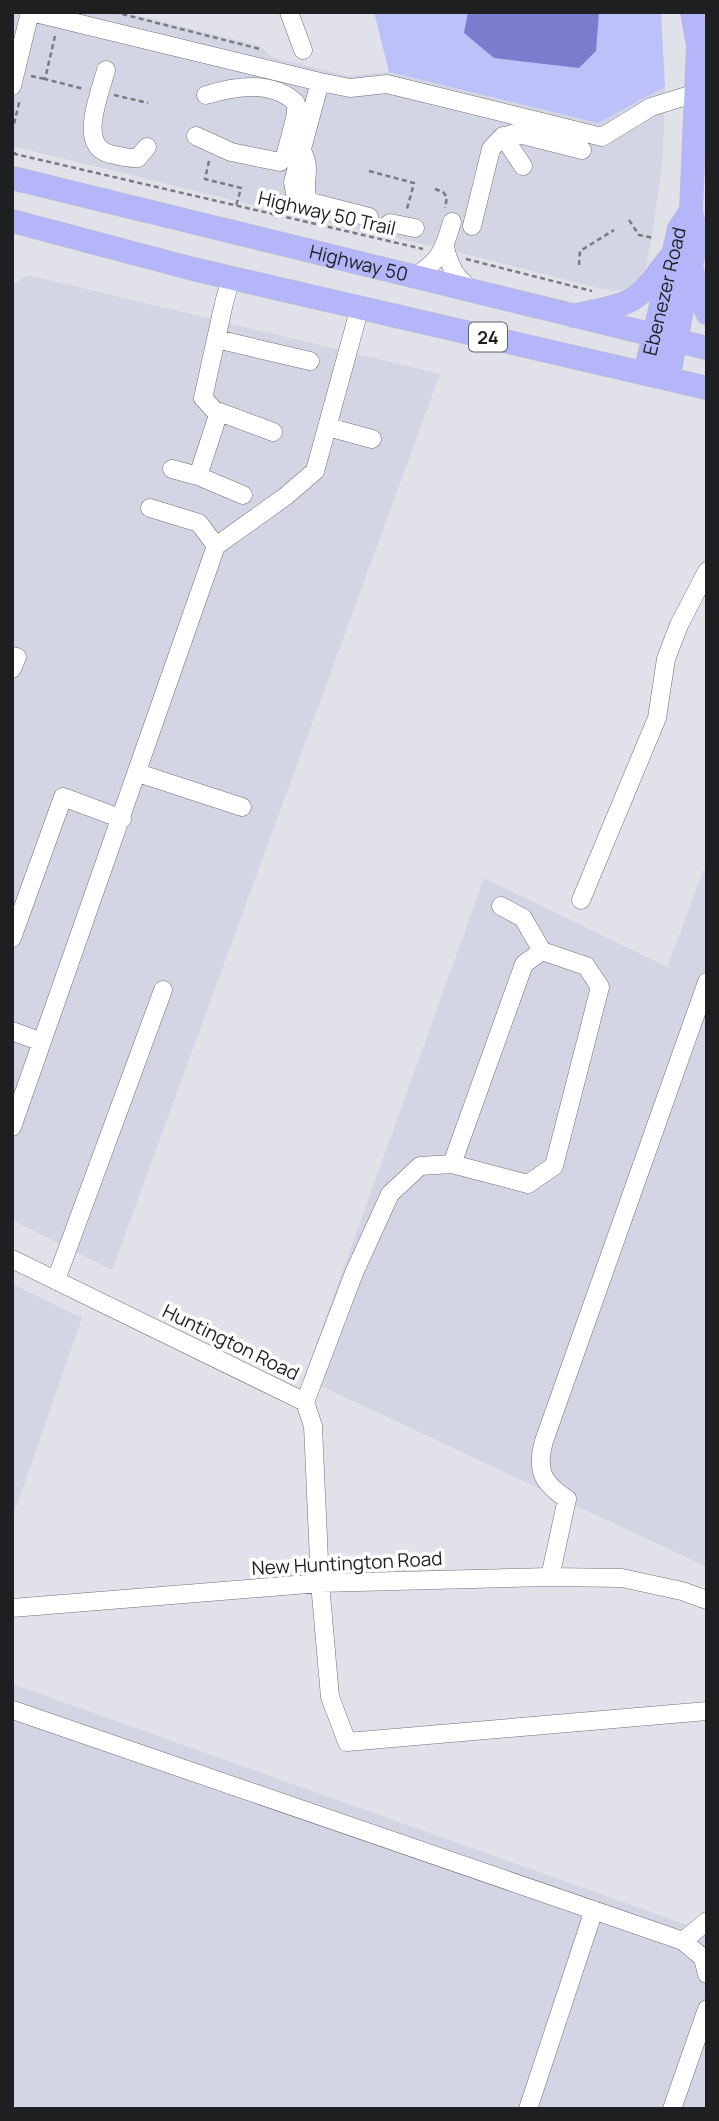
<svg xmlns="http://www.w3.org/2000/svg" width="719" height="2121" viewBox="0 0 719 2121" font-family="Manrope,sans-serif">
  <rect width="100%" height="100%" fill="#e0e1e9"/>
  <path fill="#d3d5e4" d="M12 12H123L261 46 271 57 349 76 389 72 598 123 665 87 663 156 652 236 646 267 638 279 628 288 616 291 602 289 458 252 282 212 12 146Z
    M28 275 440 374 112 1270 12 1220V285Z
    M707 861V1567L304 1378 484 878 667 967Z
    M12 1284 82 1318 12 1519Z
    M12 1684 707 1932V2109H12Z"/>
  <path fill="#bcc1f9" d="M374 12H661L665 87 598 123 389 72Z"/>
  <path fill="#7a7dcd" d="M468 12H599L596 51 579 68 494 58 464 33Z"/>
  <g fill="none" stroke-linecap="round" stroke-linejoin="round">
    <g stroke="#707077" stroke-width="19">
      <path id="minor" d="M31 12 320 82 350 88 387 84 602 137 651 107 696 93
        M289 12 303 50
        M106 70C100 94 77 145 110 154 120 156 128 159 138 158L147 147
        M320 82 293 182 295 193 303 200 369 217
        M12 86 30 12
        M196 136 231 152 280 162 285 157 296 114V103C272 80 236 86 206 95
        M503 136 523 166
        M303 153C312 171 302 184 308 201
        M390 223 415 228
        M472 226 491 149 501 138 515 133 582 150
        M445 247C449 266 456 278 472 290
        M231 278 224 303 203 398 214 410 273 432
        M412 278C439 263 444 250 452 222
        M216 339 310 361
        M328 427 372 439
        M172 469 198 476 219 412
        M198 476 243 495
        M150 508 199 523 216 546
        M12 656 17 657 12 669
        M138 773 242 807
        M581 900 657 718 666 659 679 625 707 571
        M501 906 523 918 542 951
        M12 938 63 797 122 819
        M12 1031 42 1042
        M12 1127 216 546 286 496 315 471 360 307
        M12 1259 305 1402 313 1426 320 1583 330 1697 347 1742 707 1711
        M56 1280 163 990
        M305 1402 354 1273 390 1194 420 1166 452 1164 528 1184 554 1166 600 987 586 966 542 951 524 964 452 1164
        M550 1577 567 1499C542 1483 536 1470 544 1441L707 982
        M12 1608 320 1583 550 1577 622 1578 682 1591 707 1600
        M12 1711 13 1710 683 1941 707 1921
        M683 1941 703 1958 707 1974
        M528 2109 594 1910
        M672 2109 707 2009"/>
    </g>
    <g stroke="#c0c0c1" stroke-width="24">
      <g id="major">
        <path id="s1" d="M12 178 707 348"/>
        <path d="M12 221 193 269 707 388"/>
        <path d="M692 270 698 294 707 313"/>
        <path d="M574 316C593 310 620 309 637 296 650 287 659 271 669 259"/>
        <path id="s2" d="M645 373 679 229 691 211"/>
        <path d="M668 379 697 237 691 211 698 46 692 12"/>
      </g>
    </g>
    <path stroke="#7a7b80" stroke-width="2.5" stroke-dasharray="5 3.5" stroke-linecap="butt" d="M114 12 260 49
      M55 36 45 79 84 89
      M31 76 45 79
      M114 95 148 103
      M12 132 20 99
      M12 144 15 154 423 249
      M209 161 205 179 241 188 236 206
      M369 171 414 183 407 209
      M435 189 443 192 447 197 445 208
      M629 220 639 235 654 238
      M466 259 592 291
      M579 265 580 251 614 230"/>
    <use href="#minor" stroke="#fff" stroke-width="18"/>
    <use href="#major" stroke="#b5b5f9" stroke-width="23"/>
  </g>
  <g text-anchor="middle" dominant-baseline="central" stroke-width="7" stroke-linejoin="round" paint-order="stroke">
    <rect fill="#fff" stroke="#626264" stroke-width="2" x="469" y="322.5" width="38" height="29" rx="5"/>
    <g font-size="18" font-weight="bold" fill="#1e1f21">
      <text x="488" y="337">24</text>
    </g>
    <g font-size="19" fill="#1e1f21" stroke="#fff">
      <text transform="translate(327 213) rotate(13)">Highway 50 Trail</text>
      <text stroke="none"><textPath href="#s1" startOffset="357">Highway 50</textPath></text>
      <text stroke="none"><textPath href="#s2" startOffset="84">Ebenezer Road</textPath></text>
      <text transform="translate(231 1342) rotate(26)">Huntington Road</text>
      <text transform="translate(347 1563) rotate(-3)">New Huntington Road</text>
    </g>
  </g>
  <rect width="719" height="2121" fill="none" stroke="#1e1f21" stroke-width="28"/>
</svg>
